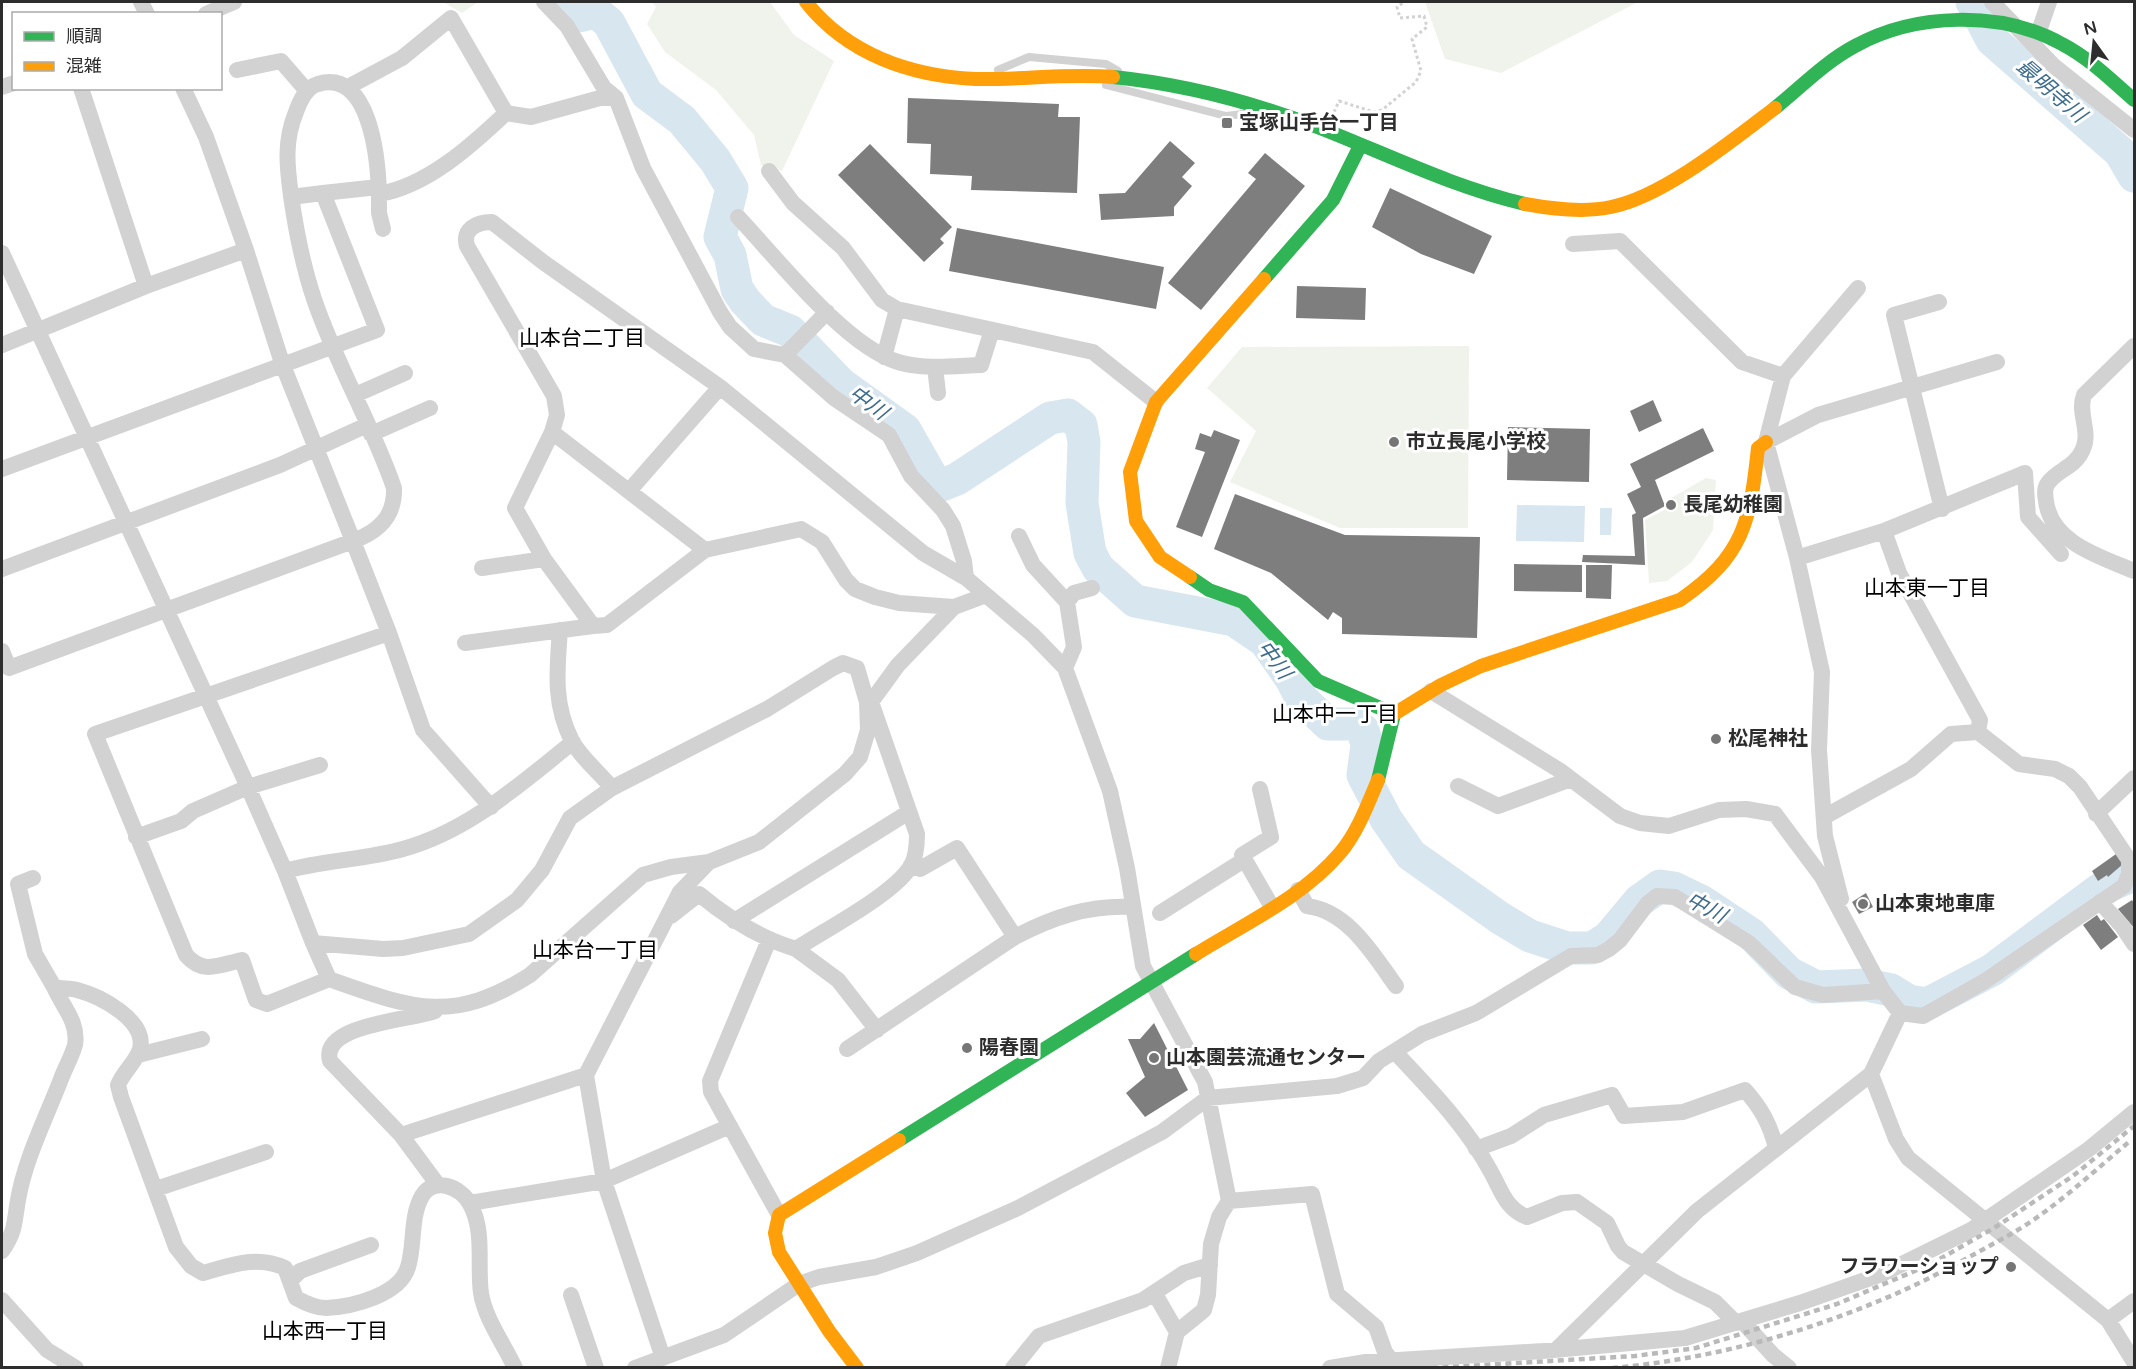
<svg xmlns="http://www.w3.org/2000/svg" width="2136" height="1369" viewBox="0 0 2136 1369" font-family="'Varela Round','Noto Sans JP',sans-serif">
  <rect width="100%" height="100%" fill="#fff"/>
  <path fill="#f0f3eb" d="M443 2H478L462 13Z
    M652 2H770L794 35 834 61 782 171 761 165 754 135 716 90 665 52 647 24 656 7Z
    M1425 2H1638L1501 73 1445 59Z
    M1469 346 1468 528H1340L1230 482 1256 431 1207 388 1242 347Z
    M1706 478 1716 480 1713 530 1692 562 1667 581 1649 583 1645 520 1668 508 1666 501Z"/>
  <path fill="#d8e6f0" d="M1517 505 1585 506 1584 542 1516 541Z
    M1600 508H1612L1611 535H1600Z"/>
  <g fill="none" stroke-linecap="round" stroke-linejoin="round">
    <path stroke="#d8e6f0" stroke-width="33" d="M556 2 579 16 596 12 609 23 647 94 682 120 715 160 732 188 720 237 730 255 737 289 745 301 763 320 790 331 841 384 905 430 933 479 942 485 957 479 1050 418 1068 415 1081 425 1084 442 1082 503 1090 553 1098 568 1135 601 1234 620 1265 641 1292 680 1301 698 1328 724H1354L1363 730 1367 745 1363 775 1386 819 1411 855 1500 918 1530 936 1567 948H1592L1608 938 1639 901 1660 886 1674 888 1701 901 1751 934 1789 973 1816 987 1867 985 1891 990 1909 1001 1927 1004 1992 970 2099 890 2134 875
      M1972 2 1992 40 2120 152 2134 176"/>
  </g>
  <path fill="#7e7e7e" d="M908 98 1059 104 1058 117H1080L1077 193 971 190 972 176 930 174 931 144 907 143Z
    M1170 141 1195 163 1182 177 1192 186 1174 207V216L1101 220 1099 194 1125 193Z
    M870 144 952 227 940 239 944 243 924 262 838 175Z
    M1265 153 1305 186 1201 310 1168 283 1256 179 1248 173Z
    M1390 188 1492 236 1474 274 1421 254 1372 227Z
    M957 228 1164 267 1156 309 949 271Z
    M1297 286 1366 288 1365 320 1296 318Z
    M1653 400 1662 421 1639 432 1630 411Z
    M1508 427 1590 429 1589 482 1507 480Z
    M1703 428 1714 451 1655 480 1665 506 1643 518 1645 565 1582 562 1583 555 1635 556 1632 515 1636 513 1627 494 1641 487 1630 464Z
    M1214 430 1240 440 1202 537 1176 527 1205 452 1195 449 1200 433 1211 437Z
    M1235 494 1345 535 1480 537 1477 638 1342 634V618L1333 612 1328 620 1271 573 1214 549Z
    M1514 564 1582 565V592L1514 591Z
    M1586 565H1612L1611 599 1586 598Z
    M2116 854 2123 864 2108 877 2107 875 2098 881 2092 871Z
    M1866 893 1873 907 1859 914 1852 902Z
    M2132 900 2134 903V928L2118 909Z
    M2097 915 2101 921 2104 919 2118 937 2101 950 2083 925Z
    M1154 1023 1188 1090 1145 1117 1126 1093 1145 1077 1128 1039H1140Z"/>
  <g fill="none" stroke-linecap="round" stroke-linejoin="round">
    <path stroke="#d2d2d2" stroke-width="3" stroke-dasharray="3 3" stroke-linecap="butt" d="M1334 112 1339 101 1374 112 1382 110 1416 82 1421 71 1412 39 1427 27 1424 16 1400 18 1397 7 1404 2"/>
    <path stroke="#d2d2d2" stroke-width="8" d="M998 70 1029 57 1106 64 1118 71
      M1106 85 1226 116 1251 113"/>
    <path stroke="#d2d2d2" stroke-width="16" d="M141 2 147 14
      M544 2 567 26 604 88 616 98 643 168 720 312 730 327 754 349 785 355 834 398 889 435 911 476 943 510 953 526 964 561 966 578
      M1992 2 2054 66 2134 130
      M206 14 234 2
      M2038 34 2049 2
      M237 70 281 61 307 91
      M2 87 14 83
      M348 87 402 58 451 18 506 113 531 117 600 98H616
      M81 88 146 286 246 250 282 363 353 541C378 532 395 517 394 488 372 424 336 364 314 299 303 266 296 231 291 196 287 166 284 141 296 112 300 101 306 87 318 84 370 68 378 159 379 194
      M183 88 206 137 246 250
      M769 171 793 203 843 248 882 300 897 309 1093 352 1156 402
      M323 193 378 187
      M738 217C777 258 845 346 898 362 924 370 954 366 981 365L992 330
      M383 229 379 213V194C427 186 471 146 506 113
      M1573 244 1620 241 1742 362 1783 376
      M2 253 248 787 285 871 313 943
      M1939 302 1894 315 1942 509
      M2 345 146 286
      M2134 346 2084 395C2077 412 2091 431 2083 449 2075 468 2058 469 2048 483 2044 488 2045 495 2046 501 2051 543 2101 557 2134 571
      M785 355 827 312
      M884 357 897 309
      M935 367 938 393
      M355 395 405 373
      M552 432 557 415 554 396 467 246C462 229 477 222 492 222L543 262 720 387 923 553 966 578 1033 635 1065 668
      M371 434 430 408
      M1766 442 1818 415 1997 362
      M2 469 377 330 323 193 291 197
      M629 491 720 387
      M1884 531 2025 473 2028 517 2061 554
      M1019 536 1033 565 1067 602
      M1797 558 1822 672 1819 750 1825 836 1841 899
      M482 568 544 559
      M2 569 280 465 367 425
      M1092 588 1074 593 1067 602 1074 647 1065 668 1110 791 1127 868 1143 966 1205 1082 1229 1201 1219 1217 1211 1244 1208 1295 1204 1310 1177 1332 1168 1368
      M593 626 607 625 705 550 801 529 822 542 846 580 855 589 875 597 899 603 954 607 986 595
      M560 630C557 670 553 704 572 741 581 758 600 773 612 788
      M389 633 423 730 491 807
      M465 643 593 626 544 559 515 508 552 432 705 550
      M2 651 9 668 353 541 389 633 95 734 186 955C203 975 219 965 242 960L256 1000 267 1004 329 979
      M1431 691 1559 770 1620 816 1640 823 1669 826 1719 810 1746 809 1775 814 1822 877 1883 991
      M1458 786 1498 806 1571 779
      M1260 789 1271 837 1242 855 1272 907
      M2096 814 2134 778
      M1824 817 1911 769 1951 734 1978 732
      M136 837 181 821 193 811 248 787 320 765
      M911 865 920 869 957 848 1015 937
      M285 871C324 860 364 860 403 849 469 831 520 784 573 742
      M33 878 18 884 35 954 54 987C62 989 70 988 77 990 100 996 147 1020 140 1049 136 1062 123 1072 118 1085L121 1097 176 1247 191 1266 203 1273C232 1265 257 1255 285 1268L296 1298C305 1303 316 1308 326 1308 352 1307 400 1295 408 1267 415 1245 410 1217 422 1196 434 1176 461 1187 470 1204 485 1231 477 1264 481 1293 485 1319 504 1344 515 1368
      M1298 890 1307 906C1348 911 1373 954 1396 986
      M2100 902 2122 926 2134 944
      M1160 913 1244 860
      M671 916 699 894C729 919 759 938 796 949
      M734 921 909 812
      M769 940 710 1081 711 1092 779 1215
      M435 1011C412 1020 320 1024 330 1061L401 1135 438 1185
      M877 1030 838 980 796 949C826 929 893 895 911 866 916 857 917 845 917 834L871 702 898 665 954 607
      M847 1049 1015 937C1053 917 1089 905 1131 907
      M1395 1052C1430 1089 1467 1127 1491 1172 1502 1192 1506 1209 1527 1217L1562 1203 1577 1202 1607 1223 1618 1246 1623 1252 1678 1284 1715 1302 1736 1323
      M138 1055 202 1039
      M1871 1074 1896 1139 1908 1158 2108 1320 2134 1362
      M586 1075 604 1181 663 1358
      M401 1135 586 1075 680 892 709 862 759 842 845 774 860 757 868 730 867 702 857 668 843 663 833 668 767 709 612 788 570 818 542 870 517 900 469 934 403 948 383 949 313 943 329 979C411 1008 451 1025 530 975L643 875 671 867 709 862
      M1476 1149 1511 1136 1544 1115 1612 1095 1624 1116 1683 1112 1745 1090C1761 1108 1770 1124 1776 1148
      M156 1189 266 1152
      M1229 1201 1312 1194 1337 1294 1376 1327 1385 1352 1395 1366
      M470 1203 604 1181 730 1126
      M2 1251C16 1231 14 1222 18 1200 25 1159 46 1118 61 1079 65 1068 72 1056 75 1045 79 1022 62 1006 54 987
      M291 1280 300 1271 371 1245
      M1155 1294 1177 1332
      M571 1295 596 1368
      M2 1300 47 1350 76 1368
      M2108 1320 2134 1301
      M1742 1321 1773 1355 1789 1368
      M1556 1350 1697 1211 1871 1074 1900 1013 1923 1016 1985 981 2124 886 2129 874V860L2080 787 2069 776 2055 769 2019 764 1978 732 1980 720 1899 573 1884 531 1797 558 1766 442 1783 376 1858 288
      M635 1368 724 1335 799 1284 819 1277 876 1267 917 1253 1018 1208 1162 1132 1208 1098 1337 1086 1363 1078 1379 1061 1422 1034 1476 1013 1571 956 1598 955 1609 949 1620 940 1648 903 1657 896 1675 897 1749 943 1795 987 1823 995 1883 991 1900 1013
      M1013 1368 1039 1336 1143 1300 1184 1273 1210 1265
      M1330 1368 1366 1362 1543 1351 1685 1338 1800 1303 1882 1274 1971 1230 2089 1149 2134 1112"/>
    <path stroke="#30b455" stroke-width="14" d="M1113 77C1183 84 1255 103 1320 128 1389 155 1453 187 1525 204
      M1775 108C1801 87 1825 62 1855 46 1915 13 2001 10 2062 44 2089 58 2111 80 2134 100
      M1264 279 1333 200 1360 146
      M1190 577 1209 590 1243 602 1318 681 1394 714 1378 780
      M899 1140 1196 954"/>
    <path stroke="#ff9f0a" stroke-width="14" d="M806 2C847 54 910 76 975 79 1021 80 1067 73 1113 77
      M1525 204C1552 209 1584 213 1611 207 1663 197 1733 140 1775 108
      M1190 577 1160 557 1136 521 1130 472 1156 402 1264 279
      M1394 714 1441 685 1481 666 1680 600C1744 556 1750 522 1758 448L1766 442
      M1196 954C1244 924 1303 897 1340 853 1357 833 1368 804 1378 780
      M857 1368 829 1331 779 1252 775 1233 779 1215 899 1140"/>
    <path stroke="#b9b9b9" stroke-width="4.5" stroke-dasharray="6 4.5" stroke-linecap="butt" d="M1432 1368 1635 1356 1696 1348 1837 1304 1931 1264 1994 1228 2073 1176 2134 1126
      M1612 1368C1703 1360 1796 1336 1881 1300 1926 1282 1969 1257 2011 1234 2052 1211 2094 1171 2130 1141"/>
  </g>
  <g fill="#767676" stroke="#fff" stroke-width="2">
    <rect x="1221" y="117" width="12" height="12" rx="3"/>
    <circle cx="1394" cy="442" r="6"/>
    <circle cx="1671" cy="505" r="6"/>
    <circle cx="1716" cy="739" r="6"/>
    <circle cx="1863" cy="904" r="6"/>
    <circle cx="967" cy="1048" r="6"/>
    <circle cx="1154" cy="1058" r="6"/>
    <circle cx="2011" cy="1267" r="6"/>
  </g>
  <g text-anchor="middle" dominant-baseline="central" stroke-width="6" stroke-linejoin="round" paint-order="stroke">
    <g font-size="20" font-weight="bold" fill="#2d2d2d" stroke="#fff" text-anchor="start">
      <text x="1239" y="123">宝塚山手台一丁目</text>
      <text x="1406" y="442">市立長尾小学校</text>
      <text x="1683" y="505">長尾幼稚園</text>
      <text x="1728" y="739">松尾神社</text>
      <text x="1875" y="904">山本東地車庫</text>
      <text x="979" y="1048">陽春園</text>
      <text x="1166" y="1058">山本園芸流通センター</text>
      <text x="1999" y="1267" text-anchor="end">フラワーショップ</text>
    </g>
    <g font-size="21" font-style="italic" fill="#3e6c8c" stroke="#fff">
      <text transform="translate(2051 91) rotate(41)">最明寺川</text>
      <text transform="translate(868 403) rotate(36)">中川</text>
      <text transform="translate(1274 660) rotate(53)">中川</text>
      <text transform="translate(1706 908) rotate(28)">中川</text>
    </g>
    <g font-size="21" fill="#000" stroke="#fff">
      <text x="582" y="338">山本台二丁目</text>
      <text x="1927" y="588">山本東一丁目</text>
      <text x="1335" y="714">山本中一丁目</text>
      <text x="595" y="950">山本台一丁目</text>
      <text x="325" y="1331">山本西一丁目</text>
    </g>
  </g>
  <rect width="2136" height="1369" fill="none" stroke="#2d2d2d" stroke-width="6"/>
  <rect x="12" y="12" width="210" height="78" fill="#ffffff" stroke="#ababab" stroke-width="1.5"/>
  <rect x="24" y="32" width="30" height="9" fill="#30b455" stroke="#ababab" stroke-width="1.5"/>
  <text x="66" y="42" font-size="18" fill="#2d2d2d">順調</text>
  <rect x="24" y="62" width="30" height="9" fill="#ff9f0a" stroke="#ababab" stroke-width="1.5"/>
  <text x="66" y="72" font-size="18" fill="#2d2d2d">混雑</text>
  <g transform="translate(2094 42) rotate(345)" stroke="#ffffff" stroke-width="4.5" paint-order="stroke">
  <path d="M0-4.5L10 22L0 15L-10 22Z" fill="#2d2d2d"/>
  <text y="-9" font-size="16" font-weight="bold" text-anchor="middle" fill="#2d2d2d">N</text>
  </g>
</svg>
